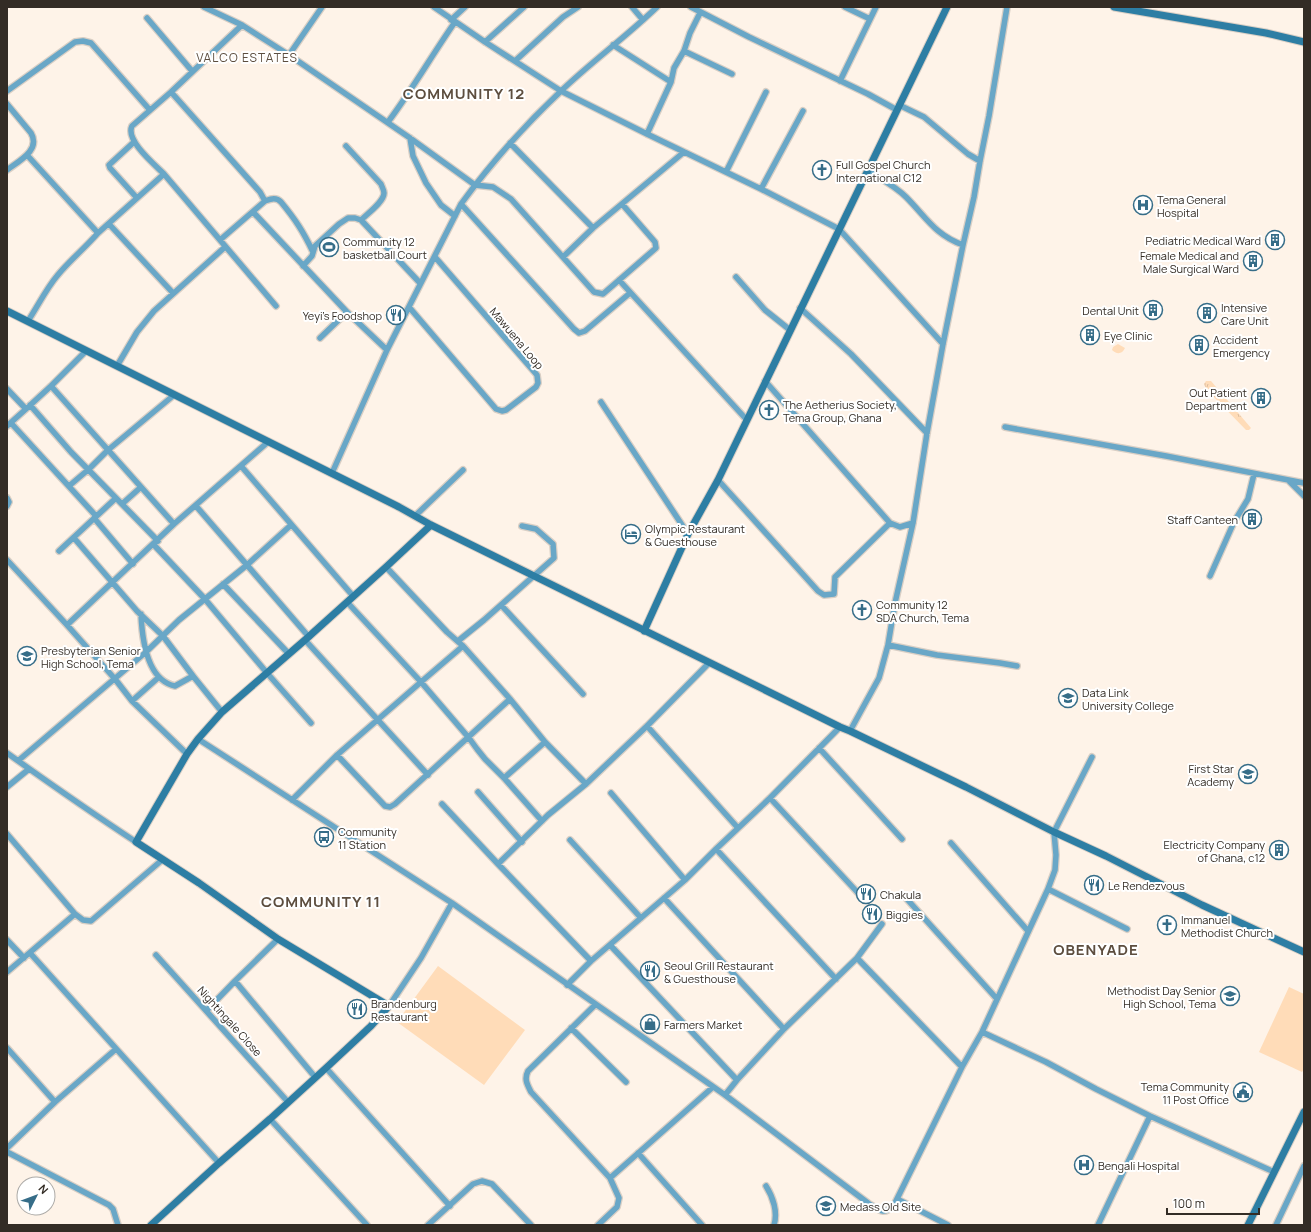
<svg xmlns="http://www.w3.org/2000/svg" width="1311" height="1232" viewBox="0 0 1311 1232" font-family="Manrope,sans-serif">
  <defs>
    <pattern id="grass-tufts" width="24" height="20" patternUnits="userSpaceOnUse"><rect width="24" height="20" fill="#ffdcb8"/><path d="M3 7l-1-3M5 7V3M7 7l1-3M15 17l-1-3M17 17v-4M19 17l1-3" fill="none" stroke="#dbbd9e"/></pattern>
  </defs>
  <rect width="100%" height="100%" fill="#fef3e8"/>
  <path fill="url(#grass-tufts)" d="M1118 344 1125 348C1122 355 1116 354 1112 350L1113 347Z
    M1206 381H1211L1251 428 1249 430H1246L1206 389 1204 384Z"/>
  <path fill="#ffdcb8" d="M438 966 525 1030 484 1085 397 1022Z
    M1289 987 1304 994V1069L1302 1072 1259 1052Z"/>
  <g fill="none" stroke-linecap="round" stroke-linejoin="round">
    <g stroke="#d9cfc5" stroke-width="8">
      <path id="street" d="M434 7 485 42 561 91 647 134 761 189 839 229 943 344
        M632 7 643 20
        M691 7 749 37 868 94 897 110
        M845 7 870 19
        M147 18 192 71
        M451 20 465 7
        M242 25 289 55 410 138 475 185 493 187 511 199 594 292 603 294 656 248 655 242 622 204
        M485 42 524 7
        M613 45 671 82
        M684 51 732 74
        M289 55 322 7
        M515 61 563 17 578 7
        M840 81 876 7
        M7 91 75 42 83 41 91 43 149 109
        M171 92 260 192 265 201 220 240
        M7 104 31 133C41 150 19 161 7 170
        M899 105 924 117 968 154 980 161
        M388 122C412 90 432 55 455 22
        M647 134 671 82 674 68 684 51 690 33 700 13
        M410 138 413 156 426 183 441 205 455 216
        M134 142 109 165 110 168 137 198
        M510 143 593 228
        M346 146 381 184C382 187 384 190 384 193 384 202 367 214 361 220
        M27 155 98 233C85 248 69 261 57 276 46 289 38 306 28 321
        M867 170C881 179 895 186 906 197 926 217 935 235 963 245
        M726 172 766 92
        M164 174C154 164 125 140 132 126L171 92 242 25 204 7
        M761 189 803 111
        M265 201C271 199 276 197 281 202 295 219 303 231 313 252
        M461 204 574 329 579 333 585 331 630 293
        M253 212 347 312 387 350
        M109 224 173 293
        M98 233 164 174 276 306
        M563 257 593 228 684 152
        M303 266 312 256 315 246 339 224 348 218H355L361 220 420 283
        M736 277 765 310 790 330
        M619 280 746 419
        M409 307 496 409 502 411 506 410 536 387 538 383 537 375 435 257
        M800 308 851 354 927 433
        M320 338 347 312
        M117 366 137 332 154 311 225 247
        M765 381 890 523 900 527 913 523
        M51 386 174 524
        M7 389 26 409 7 426
        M601 402 688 534
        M30 405 71 452 158 541
        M26 409 51 386 86 351
        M11 423 96 516
        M1005 427 1166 456 1304 483
        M241 466 353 596
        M332 473 387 350 461 204C491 163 524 126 560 92 591 62 626 37 657 7
        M718 480 818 591 824 595 834 594 835 577 890 523
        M1289 481 1304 496
        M69 486 89 469 108 450 174 395
        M7 498 9 502 7 506
        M122 504 141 487
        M196 506 309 637
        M415 516 463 470
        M94 518 133 564
        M74 538 137 611 163 636 193 676
        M154 545 204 598 267 673 311 723
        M59 551 116 498
        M7 560 67 625 174 524 268 442
        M386 567 447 632 463 646 510 699 545 742 586 784
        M1210 576 1234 522 1248 499 1254 474
        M223 584 289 654
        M501 605 583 694
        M141 614C142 638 147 680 175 686L193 676 222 712
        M67 625 115 679 132 701 187 754
        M305 640 428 775
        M458 641 484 620 554 558 553 544 536 529 522 526
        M888 645 937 655 1000 663 1017 666
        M463 646 421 682 469 738 477 749 485 759 504 778 542 821
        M709 663 647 726 738 828
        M132 701 159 677
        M850 731 879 678 888 645 895 603 913 523 927 433 943 344 963 245 974 197 980 161 989 116 1007 7
        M198 739 452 903 725 1095 868 1203C879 1210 884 1216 894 1205L962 1067 982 1032 1048 889 1055 870 1056 855 1054 832 1092 757
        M819 748 902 839
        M7 753C49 783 92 813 136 842
        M337 755 385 806 390 807 395 804 510 699
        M19 760 146 652 179 620 247 565 291 525
        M504 778 545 742
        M7 787 29 769
        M478 792 522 842
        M611 793 685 880
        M770 798 859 894
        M292 800 337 755 421 682 347 602
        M442 804 498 864
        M7 834 75 914
        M570 840 641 918
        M951 843 1028 931
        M716 849 836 979
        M1048 889 1127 929
        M664 898 784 1029
        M906 898 997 999
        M7 940 24 958
        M610 945 737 1080 725 1095
        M30 953 219 1163
        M156 955 288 1102
        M857 958 882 924
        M591 961 498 864 548 815 586 784 647 726
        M7 972 75 914 83 920 91 921 162 860
        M235 981 315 1077
        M567 985 591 961 685 880 716 849 770 798 840 727
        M595 1005 528 1071C524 1079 527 1084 531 1092L610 1178 619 1198 617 1207 598 1225
        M389 1006 421 958 452 903
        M207 1010 235 981 278 939
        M571 1028 626 1082
        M982 1032 1046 1062 1096 1089 1150 1116 1274 1172
        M7 1048 55 1102 7 1148
        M326 1068 450 1206
        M737 1080 784 1029 857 958 962 1067
        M55 1102 116 1049
        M270 1119 367 1225
        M7 1152 109 1205 113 1209 118 1225
        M638 1153 702 1225
        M610 1178 713 1087
        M766 1186C773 1197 778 1212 774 1225
        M897 1199 948 1225
        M428 1225 473 1184 482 1181 492 1184 531 1225
        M1098 1225 1150 1116
        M1276 1225 1304 1166"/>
    </g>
    <g stroke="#d9cfc5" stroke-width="9">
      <path id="secondary" d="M1114 7 1266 33 1304 42
        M7 311 399 507 431 525 840 727 850 731 966 787 1054 832 1106 856 1202 905 1304 952
        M644 631 688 534 718 480 947 7
        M151 1225 219 1163 270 1119 326 1068 371 1026 389 1006 278 939 199 883 136 842 187 754 198 739 222 712 305 640 386 567 431 525
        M1248 1225 1304 1112"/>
    </g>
    <use href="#street" stroke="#69a7c7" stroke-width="5.5"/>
    <use href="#secondary" stroke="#2d7ea4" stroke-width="7"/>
  </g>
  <defs>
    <g id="church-ring" transform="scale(1)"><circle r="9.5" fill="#fff" stroke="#366d88" stroke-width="1.5"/><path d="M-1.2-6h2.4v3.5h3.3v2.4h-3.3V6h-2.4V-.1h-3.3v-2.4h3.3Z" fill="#366d88"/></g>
    <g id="hospital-ring" transform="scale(1)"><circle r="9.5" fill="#fff" stroke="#366d88" stroke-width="1.5"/><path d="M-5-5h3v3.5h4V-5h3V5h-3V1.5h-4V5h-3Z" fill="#366d88"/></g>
    <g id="building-ring" transform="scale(1)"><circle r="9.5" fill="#fff" stroke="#366d88" stroke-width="1.5"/><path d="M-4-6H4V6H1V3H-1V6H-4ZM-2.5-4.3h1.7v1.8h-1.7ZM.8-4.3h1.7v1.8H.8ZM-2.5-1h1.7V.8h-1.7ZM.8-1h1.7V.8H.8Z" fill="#366d88"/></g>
    <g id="stadium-ring" transform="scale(1)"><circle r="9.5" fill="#fff" stroke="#366d88" stroke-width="1.5"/><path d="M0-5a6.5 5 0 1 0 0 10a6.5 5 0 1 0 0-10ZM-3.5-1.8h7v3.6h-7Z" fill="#366d88"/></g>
    <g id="restaurant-ring" transform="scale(1)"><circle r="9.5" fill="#fff" stroke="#366d88" stroke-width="1.5"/><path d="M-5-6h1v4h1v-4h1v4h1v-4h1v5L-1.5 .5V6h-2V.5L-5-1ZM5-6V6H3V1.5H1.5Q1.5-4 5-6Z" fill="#366d88"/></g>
    <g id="hotel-ring" transform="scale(1)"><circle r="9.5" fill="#fff" stroke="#366d88" stroke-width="1.5"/><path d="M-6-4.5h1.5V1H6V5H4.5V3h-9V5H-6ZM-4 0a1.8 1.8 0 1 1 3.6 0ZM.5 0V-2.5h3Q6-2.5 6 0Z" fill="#366d88"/></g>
    <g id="school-ring" transform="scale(1)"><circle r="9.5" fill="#fff" stroke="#366d88" stroke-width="1.5"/><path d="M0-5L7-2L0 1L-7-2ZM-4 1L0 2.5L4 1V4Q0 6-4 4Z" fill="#366d88"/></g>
    <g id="bus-ring" transform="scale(1)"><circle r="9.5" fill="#fff" stroke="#366d88" stroke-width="1.5"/><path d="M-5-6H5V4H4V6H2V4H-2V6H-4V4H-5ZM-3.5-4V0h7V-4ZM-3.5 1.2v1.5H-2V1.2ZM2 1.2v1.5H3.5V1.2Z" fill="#366d88"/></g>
    <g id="shop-ring" transform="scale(1)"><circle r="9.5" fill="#fff" stroke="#366d88" stroke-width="1.5"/><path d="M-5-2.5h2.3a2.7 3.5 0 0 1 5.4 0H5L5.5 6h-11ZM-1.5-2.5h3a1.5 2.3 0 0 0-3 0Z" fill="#366d88"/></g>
    <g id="civic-ring" transform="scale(1)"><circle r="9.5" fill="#fff" stroke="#366d88" stroke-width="1.5"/><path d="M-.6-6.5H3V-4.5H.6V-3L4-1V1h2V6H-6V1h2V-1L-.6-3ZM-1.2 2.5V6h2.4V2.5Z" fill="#366d88"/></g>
  </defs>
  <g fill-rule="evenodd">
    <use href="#church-ring" x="822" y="170"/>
    <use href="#hospital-ring" x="1143" y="205"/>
    <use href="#building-ring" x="1275" y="240"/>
    <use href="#stadium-ring" x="329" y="247"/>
    <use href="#building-ring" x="1253" y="261"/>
    <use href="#building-ring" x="1153" y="310"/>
    <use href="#building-ring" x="1207" y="313"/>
    <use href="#restaurant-ring" x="396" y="315"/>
    <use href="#building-ring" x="1090" y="335"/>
    <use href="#building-ring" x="1199" y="345"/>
    <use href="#building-ring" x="1261" y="398"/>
    <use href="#church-ring" x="769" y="410"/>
    <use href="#building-ring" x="1252" y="519"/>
    <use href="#hotel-ring" x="631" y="534"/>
    <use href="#church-ring" x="862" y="610"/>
    <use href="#school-ring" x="27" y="656"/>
    <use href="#school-ring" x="1068" y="698"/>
    <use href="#school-ring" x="1248" y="774"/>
    <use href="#bus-ring" x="324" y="837"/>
    <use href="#building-ring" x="1279" y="850"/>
    <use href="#restaurant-ring" x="1094" y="885"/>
    <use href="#restaurant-ring" x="866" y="894"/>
    <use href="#restaurant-ring" x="872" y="914"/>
    <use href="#church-ring" x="1167" y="925"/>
    <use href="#restaurant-ring" x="650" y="971"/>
    <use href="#school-ring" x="1230" y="996"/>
    <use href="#restaurant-ring" x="357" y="1009"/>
    <use href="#shop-ring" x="650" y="1024"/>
    <use href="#civic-ring" x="1243" y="1092"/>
    <use href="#hospital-ring" x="1084" y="1165"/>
    <use href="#school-ring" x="826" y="1206"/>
  </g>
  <g text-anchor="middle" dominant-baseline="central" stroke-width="4" stroke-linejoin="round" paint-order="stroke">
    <g font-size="11" fill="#332c25" stroke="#fff" text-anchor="start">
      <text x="836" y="164">Full Gospel Church<tspan x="836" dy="13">International C12</tspan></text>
      <text x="1157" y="199">Tema General<tspan x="1157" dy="13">Hospital</tspan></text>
      <text x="1261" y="240" text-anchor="end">Pediatric Medical Ward</text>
      <text x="343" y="241">Community 12<tspan x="343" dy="13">basketball Court</tspan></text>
      <text x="1239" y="255" text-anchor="end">Female Medical and<tspan x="1239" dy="13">Male Surgical Ward</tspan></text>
      <text x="1221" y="307">Intensive<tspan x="1221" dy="13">Care Unit</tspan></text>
      <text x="1139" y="310" text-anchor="end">Dental Unit</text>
      <text x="382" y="315" text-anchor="end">Yeyi's Foodshop</text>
      <text x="1104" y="335">Eye Clinic</text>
      <text x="1213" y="339">Accident<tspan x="1213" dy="13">Emergency</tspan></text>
      <text x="1247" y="392" text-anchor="end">Out Patient<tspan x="1247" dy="13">Department</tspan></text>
      <text x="783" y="404">The Aetherius Society,<tspan x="783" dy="13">Tema Group, Ghana</tspan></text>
      <text x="1238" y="519" text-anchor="end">Staff Canteen</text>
      <text x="645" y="528">Olympic Restaurant<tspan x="645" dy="13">&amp; Guesthouse</tspan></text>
      <text x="876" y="604">Community 12<tspan x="876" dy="13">SDA Church, Tema</tspan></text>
      <text x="41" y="650">Presbyterian Senior<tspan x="41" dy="13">High School, Tema</tspan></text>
      <text x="1082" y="692">Data Link<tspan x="1082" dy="13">University College</tspan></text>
      <text x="1234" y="768" text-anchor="end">First Star<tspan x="1234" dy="13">Academy</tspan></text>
      <text x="338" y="831">Community<tspan x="338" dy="13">11 Station</tspan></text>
      <text x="1265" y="844" text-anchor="end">Electricity Company<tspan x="1265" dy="13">of Ghana, c12</tspan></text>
      <text x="1108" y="885">Le Rendezvous</text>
      <text x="880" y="894">Chakula</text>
      <text x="886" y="914">Biggies</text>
      <text x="1181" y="919">Immanuel<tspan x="1181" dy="13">Methodist Church</tspan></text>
      <text x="664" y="965">Seoul Grill Restaurant<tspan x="664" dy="13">&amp; Guesthouse</tspan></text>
      <text x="1216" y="990" text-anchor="end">Methodist Day Senior<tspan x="1216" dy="13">High School, Tema</tspan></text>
      <text x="371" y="1003">Brandenburg<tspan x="371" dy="13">Restaurant</tspan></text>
      <text x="664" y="1024">Farmers Market</text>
      <text x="1229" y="1086" text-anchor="end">Tema Community<tspan x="1229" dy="13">11 Post Office</tspan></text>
      <text x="1098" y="1165">Bengali Hospital</text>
      <text x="840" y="1206">Medass Old Site</text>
    </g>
    <g font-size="11" fill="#332c25" stroke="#fff">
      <text transform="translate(517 338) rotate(50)">Mawuena Loop</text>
      <text transform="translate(230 1021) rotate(48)">Nightingale Close</text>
    </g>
    <g font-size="12" letter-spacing="1" fill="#5d4e3f" stroke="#fff">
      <text x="247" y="57">VALCO ESTATES</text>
    </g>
    <g font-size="15" font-weight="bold" letter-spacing="1" fill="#5d4e3f" stroke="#fff">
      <text x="464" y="93">COMMUNITY 12</text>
      <text x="321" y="901">COMMUNITY 11</text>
      <text x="1096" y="949">OBENYADE</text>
    </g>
  </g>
  <rect width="1311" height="1232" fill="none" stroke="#332c25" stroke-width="16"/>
  <g transform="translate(36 1196) rotate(48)"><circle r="19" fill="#ffffff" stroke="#adaba8"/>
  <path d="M0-3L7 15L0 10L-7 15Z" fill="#366d88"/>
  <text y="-6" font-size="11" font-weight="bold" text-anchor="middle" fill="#332c25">N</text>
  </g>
  <path d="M1167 1208v6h92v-6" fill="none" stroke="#332c25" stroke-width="2"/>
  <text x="1173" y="1208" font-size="12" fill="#332c25" stroke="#ffffff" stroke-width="3" paint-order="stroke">100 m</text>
</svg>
